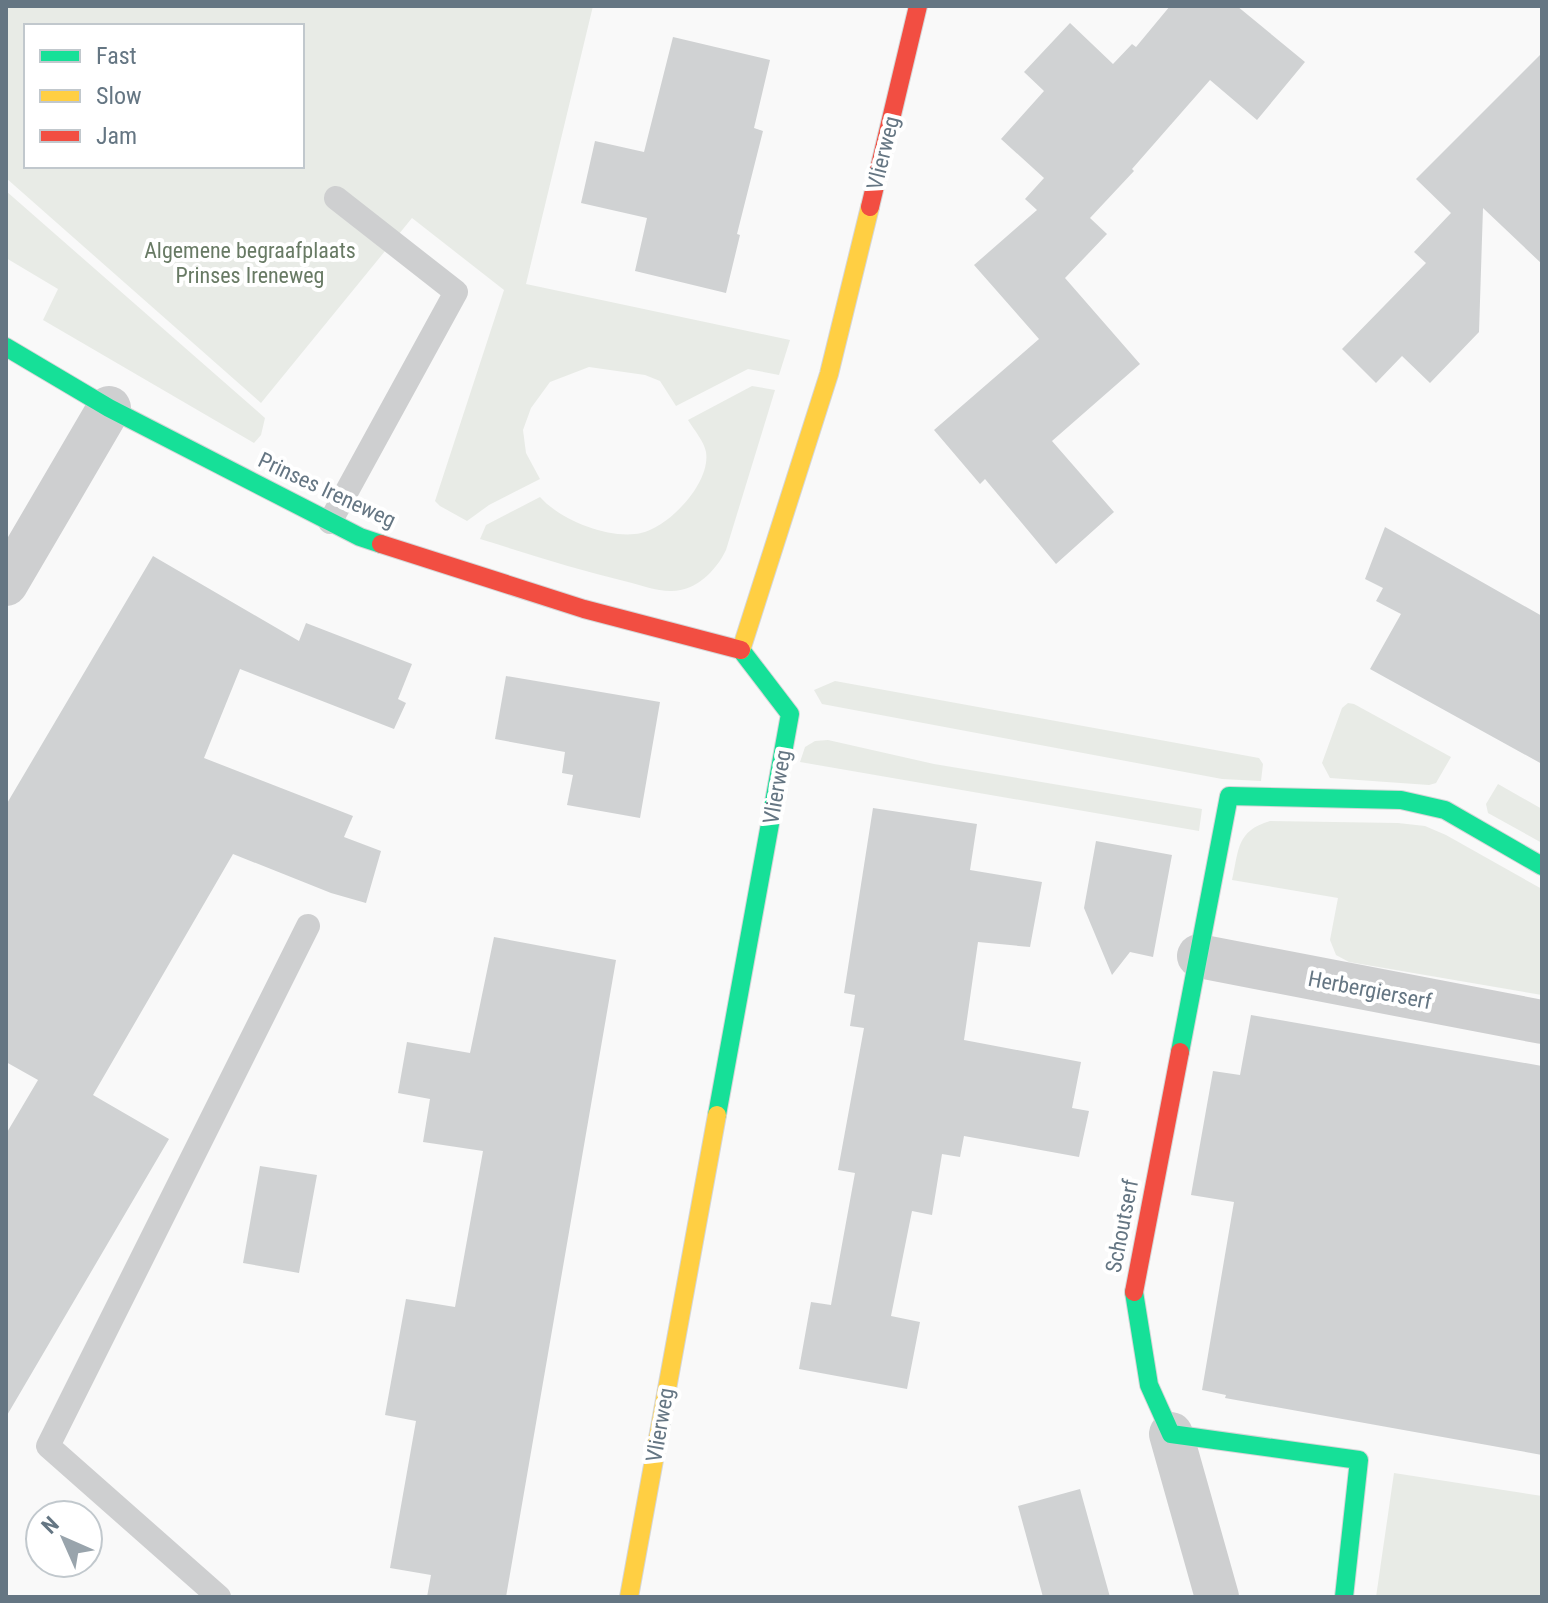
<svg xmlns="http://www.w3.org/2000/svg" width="1548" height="1603" viewBox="0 0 1548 1603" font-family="'Roboto Condensed',sans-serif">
  <rect width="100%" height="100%" fill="#f9f9f9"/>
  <path fill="#e8ebe6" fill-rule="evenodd" d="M6 6H593L526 284 790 340 779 375 748 369 676 406 660 381 645 375 589 367 550 382 531 408 523 430 526 453 540 479 489 505 467 521 440 506 435 501 504 290 412 218 261 403 6 178ZM26 26H302V166H26Z
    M6 191 265 418 261 435 254 443 43 320 58 289 6 258Z
    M752 386 775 390 726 550C716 571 695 592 670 591 656 591 641 585 628 582 578 570 529 554 480 539L486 525 540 497C560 520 610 540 641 533 669 527 711 483 706 452 704 441 694 430 688 420Z
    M835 681 1259 758 1263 764 1261 781 1222 779 822 704 814 690Z
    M1348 703 1354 704 1451 757 1436 783 1429 785 1330 778 1322 763 1342 708Z
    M828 740 934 764 1202 809 1199 831 800 762 805 747 815 741Z
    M1498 784 1542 809V843L1488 813 1486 804Z
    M1270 821 1398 823 1425 826 1446 835 1542 889V995L1349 962 1336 955 1330 940 1338 898 1232 880C1239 850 1236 831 1270 821Z
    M1394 1473 1542 1496V1597H1376Z"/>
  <path fill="#d0d2d3" d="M1170 6H1237L1305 62 1257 120 1210 80 1132 169 1134 171 1090 218 1107 234 1065 278 1140 364 1052 441 1114 512 1056 564 985 479 980 484 934 430 1039 339 974 265 1037 210 1025 199 1044 178 1001 139 1044 91 1024 72 1070 23 1113 64 1132 44 1136 47Z
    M673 37 770 60 754 128 763 131 737 234 740 235 726 293 635 271 647 218 581 203 595 141 644 152Z
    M1542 53V264L1483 208 1479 332 1430 383 1402 356 1376 383 1342 349 1426 263 1414 252 1451 213 1416 179Z
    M1385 527 1542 616V764L1370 669 1401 614 1376 601 1383 588 1365 579Z
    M153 556 299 641 306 623 412 664 398 699 406 703 394 729 240 669 204 758 353 816 344 837 381 851 366 903 331 893 233 854 93 1095 169 1139 6 1417V1134L38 1080 6 1062V805Z
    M506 676 660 702 640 818 567 805 573 775 562 773 565 752 495 739Z
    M873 808 977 824 970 870 1042 882 1030 947 978 942 964 1040 1081 1062 1072 1108 1089 1111 1079 1157 964 1136 960 1157 942 1154 932 1215 912 1211 891 1316 920 1322 907 1389 799 1369 811 1302 831 1305 855 1173 838 1170 864 1028 850 1026 855 995 844 993Z
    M1096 841 1172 855 1153 957 1130 952 1112 975 1084 908Z
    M494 937 616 960 506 1597H427L431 1575 390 1568 416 1421 385 1415 406 1299 455 1307 483 1151 423 1142 430 1099 398 1093 407 1042 470 1053Z
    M1251 1015 1542 1066V1455L1225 1398 1226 1395 1202 1390 1234 1202 1191 1195 1213 1071 1240 1075Z
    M260 1166 317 1175 299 1273 243 1263Z
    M1080 1489 1110 1597H1043L1018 1506Z"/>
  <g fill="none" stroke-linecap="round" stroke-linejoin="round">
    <g stroke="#d5d6d7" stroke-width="20">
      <path id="fast" d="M6 347 109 408 360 537 381 544
        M1180 1052 1229 796 1401 800 1445 810 1542 866
        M717 1115 790 714 741 650
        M1134 1292 1149 1385 1171 1434 1359 1460 1344 1597"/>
    </g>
    <g stroke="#d5d6d7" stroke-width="20">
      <path id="slow" d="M741 650 829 374 870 207
        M629 1597 717 1115"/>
    </g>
    <g stroke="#d5d6d7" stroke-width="20">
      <path id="jam" d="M870 207 918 6
        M381 544 584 609 741 650
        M1134 1292 1180 1052"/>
    </g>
    <path stroke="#cecfd0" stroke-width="24" d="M330 522 456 292 336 198
      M219 1597 48 1446 308 926"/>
    <path stroke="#cecfd0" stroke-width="44" d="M6 584 109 408
      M1199 956 1542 1022
      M1171 1434 1217 1597"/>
    <use href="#fast" stroke="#16e098" stroke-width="18"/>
    <use href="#slow" stroke="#ffcf43" stroke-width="18"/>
    <use href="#jam" stroke="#f24e42" stroke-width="18"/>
  </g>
  <g text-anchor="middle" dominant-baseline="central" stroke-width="8" stroke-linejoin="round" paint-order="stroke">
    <g font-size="22" fill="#657683" stroke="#fff">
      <text transform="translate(883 153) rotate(-76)">Vlierweg</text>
      <text transform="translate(327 490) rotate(25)">Prinses Ireneweg</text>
      <text transform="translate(777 787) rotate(-80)">Vlierweg</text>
      <text transform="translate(1370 990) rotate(11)">Herbergierserf</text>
      <text transform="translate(1122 1226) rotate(-79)">Schoutserf</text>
      <text transform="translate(660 1425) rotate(-80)">Vlierweg</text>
    </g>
    <g font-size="22" fill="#687a64" stroke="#fff">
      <text x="250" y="250">Algemene begraafplaats<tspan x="250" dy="25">Prinses Ireneweg</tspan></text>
    </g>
  </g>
  <rect width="1548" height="1603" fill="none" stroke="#657683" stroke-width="16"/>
  <rect x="24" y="24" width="280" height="144" fill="#ffffff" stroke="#c1c8cd" stroke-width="2"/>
  <rect x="40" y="50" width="40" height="12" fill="#16e098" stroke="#c1c8cd" stroke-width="2"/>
  <text x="96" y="64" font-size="24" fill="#657683">Fast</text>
  <rect x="40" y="90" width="40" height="12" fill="#ffcf43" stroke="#c1c8cd" stroke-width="2"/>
  <text x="96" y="104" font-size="24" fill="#657683">Slow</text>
  <rect x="40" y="130" width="40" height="12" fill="#f24e42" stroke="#c1c8cd" stroke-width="2"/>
  <text x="96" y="144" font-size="24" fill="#657683">Jam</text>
  <g transform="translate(64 1539) rotate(315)"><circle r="38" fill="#ffffff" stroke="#c1c8cd" stroke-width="2"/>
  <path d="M0-6L14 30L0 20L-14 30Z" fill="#99a4ac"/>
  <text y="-12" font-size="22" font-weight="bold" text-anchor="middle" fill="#657683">N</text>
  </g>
</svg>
